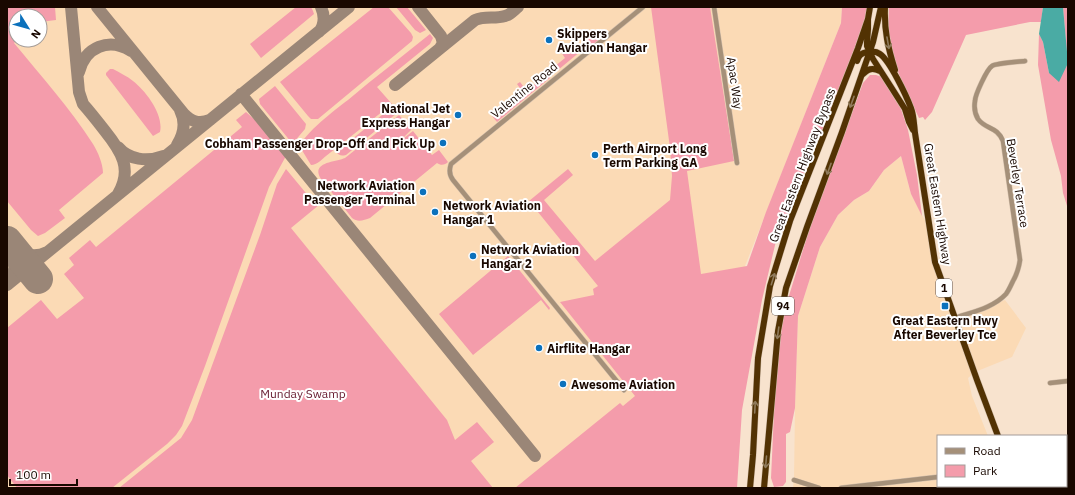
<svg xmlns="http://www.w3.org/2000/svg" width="1075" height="495" viewBox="0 0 1075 495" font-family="'IBM Plex Sans',sans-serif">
  <rect width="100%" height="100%" fill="#f8e3ce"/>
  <path fill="#fbdab5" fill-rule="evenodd" d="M7 7H842L841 23 745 266 744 316 530 488H7ZM16 16H40V40H16Z
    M901 156 911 194 931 232 933 252 955 319 1005 300 1026 328 1012 357 975 372 968 378 972 396 988 436H938V486H1006L1007 488H793L794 480 795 408 798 316 820 247 838 215 854 200 869 191 884 170Z"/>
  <path fill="#f49cab" d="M7 7H55L56 20 40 22V16H16V40H17L14 43C41 76 70 108 93 144 98 152 103 164 103 173L59 210 65 218 45 233 38 236 31 230 7 201Z
    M296 7H311L313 11 314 14 261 58 250 44Z
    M374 7H388L411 33 413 37 412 41 318 119H311L308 116 280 82Z
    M396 7H407L426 30 420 33 415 30Z
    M651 7H710L734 161 687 171 701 274 747 266 766 212 841 23 842 7H868L862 33 824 129 821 132 776 241 762 300 742 410 737 488H515L620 403 623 406 635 396 560 302 594 295 593 289 598 286 529 201 568 169 573 175 544 200 595 261 670 200 672 176 670 148Z
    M889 7H1043L1041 22H1030L966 35 932 112 925 120 923 117 919 118C906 89 888 58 888 25 888 19 889 13 889 7Z
    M1063 7H1068V209L1063 193 1061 176 1051 140 1038 65 1039 34 1043 42 1049 73 1066 41Z
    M600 30 604 35 586 51 581 45Z
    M430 34 433 38 430 44 377 87 392 104 326 156C322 159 317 165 311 165L300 147C303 134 336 109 348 100 375 77 403 56 430 34Z
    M568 46 571 50 575 47 577 49 578 48 581 51 552 75 549 71 565 58 561 52Z
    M110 69H113C120 73 127 76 133 81 146 91 164 115 160 132L153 136 106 75V73Z
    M547 74 550 78 497 122 492 116 522 91 517 84 520 82 527 91Z
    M870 75H876L882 77 900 106 908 130 917 175 922 216 911 194 901 156 884 170 869 191 854 200 838 215 820 247 798 316 795 408 790 432 786 434V482L783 486 774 487 771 478 776 369 782 326 788 299 810 227 863 83Z
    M275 86 306 124 305 129 294 142H291L260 104 259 99Z
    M392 107 397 113 346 155C341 156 340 156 336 152Z
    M246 112 257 122 286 156 269 187 205 366 182 426 176 435 167 444 112 488H17L7 475V328L41 300 57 319 84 298 64 274 74 265 69 258 90 240 96 247 242 127 236 120Z
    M399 115 410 127 411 130 404 137V138L413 131 432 155 439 150 448 162C445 165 441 166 437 163L370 218C364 220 358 223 352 218L321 179C310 162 336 162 345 158Z
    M286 169 315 204 319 205 291 228 447 420 455 440 477 422 494 442 471 461 493 488H119L181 438 192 420 260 235 277 184Z
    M508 256 550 308 549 310 541 300 473 355 439 314Z"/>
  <path fill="#4aaba4" d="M1043 7H1063L1068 63 1059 82 1049 73 1043 42 1039 34Z"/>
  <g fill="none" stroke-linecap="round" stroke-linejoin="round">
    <path stroke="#9a8677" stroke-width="12" d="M71 7 79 92 83 104C91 113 98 122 105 131 121 151 133 169 118 194
      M97 7 184 114C192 122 199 124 210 120
      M418 7 441 36 443 43 440 48
      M319 32C325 24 325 16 321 7
      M79 72C85 47 109 37 131 51
      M395 85 475 20C485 16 495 19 505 16 510 15 514 10 518 7
      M241 94 535 456
      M177 145C184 134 186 122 180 110
      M118 147C129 160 147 162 163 156
      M7 241C18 252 31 260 47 252
      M8 283C17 271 16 257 9 244
      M7 285 349 7"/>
    <path stroke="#9a8677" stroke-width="30" d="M7 241 38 279"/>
    <g stroke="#d4c0ad" stroke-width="5.5">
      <path id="minor" d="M714 7 737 163
        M955 318C972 312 993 308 1006 294 1009 290 1011 285 1013 281 1017 274 1019 267 1020 260L1003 141C997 126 986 130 978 119 975 114 974 107 975 101 975 95 987 69 992 66 997 63 1018 62 1025 61
        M1050 383 1068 381
        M624 390 453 180C449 175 449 170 451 164L643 7
        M1066 445 1068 444
        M1066 472 1068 471
        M794 480 819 488
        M1050 486 1051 488
        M841 488 938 477"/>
    </g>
    <g stroke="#d4c0ad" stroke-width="7">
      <path id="highway" d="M870 7 868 19V29L867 42V46L873 59 891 87 905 109 909 122 913 130
        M885 7C884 30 888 48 895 70
        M857 61C859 55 861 53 868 52 872 51 876 51 880 54 890 61 906 95 911 108 914 116 914 125 915 133L935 262 977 380 998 436
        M862 75C868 69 872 67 880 71
        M1017 486 1018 488
        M750 488 753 455 758 358 770 286 790 221 858 48 868 19
        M764 488 778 331 786 288 807 227 842 132 873 42 881 7"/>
    </g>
    <use href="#minor" stroke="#a59079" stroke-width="4.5"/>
    <use href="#highway" stroke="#523203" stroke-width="6"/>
  </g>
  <defs><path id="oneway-shaft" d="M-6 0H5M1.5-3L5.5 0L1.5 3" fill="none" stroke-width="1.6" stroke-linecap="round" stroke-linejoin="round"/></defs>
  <g stroke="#8f7a5b">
    <use href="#oneway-shaft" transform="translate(888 43) rotate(80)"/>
    <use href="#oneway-shaft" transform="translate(852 102) rotate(110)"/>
    <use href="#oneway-shaft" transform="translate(829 169) rotate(110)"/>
    <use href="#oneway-shaft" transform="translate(773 279) rotate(-73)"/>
    <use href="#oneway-shaft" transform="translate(778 333) rotate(98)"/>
    <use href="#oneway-shaft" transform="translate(755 407) rotate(-87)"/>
    <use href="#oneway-shaft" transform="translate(766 462) rotate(95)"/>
  </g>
  <g fill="#0b71bc" stroke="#fff" stroke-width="1.5">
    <circle cx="549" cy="40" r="4"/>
    <circle cx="458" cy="115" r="4"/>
    <circle cx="443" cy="143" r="4"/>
    <circle cx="595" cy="155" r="4"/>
    <circle cx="423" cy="192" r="4"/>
    <circle cx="435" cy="212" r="4"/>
    <circle cx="473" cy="256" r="4"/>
    <rect x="941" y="302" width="8" height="8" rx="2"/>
    <circle cx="539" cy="348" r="4"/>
    <circle cx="563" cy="384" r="4"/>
  </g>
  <g text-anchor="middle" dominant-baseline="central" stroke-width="4" stroke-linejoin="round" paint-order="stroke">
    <g fill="#fff" stroke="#5e524c" stroke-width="1">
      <rect x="936" y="279" width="16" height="18" rx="3"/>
      <rect x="772" y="297" width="22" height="18" rx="3"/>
    </g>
    <g font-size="11" font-weight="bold" fill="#190800">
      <text x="944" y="288">1</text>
      <text x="783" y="306">94</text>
    </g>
    <g font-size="12" font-weight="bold" fill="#190800" stroke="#fff" text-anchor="start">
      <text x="557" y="33">Skippers<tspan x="557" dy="14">Aviation Hangar</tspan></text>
      <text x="450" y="108" text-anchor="end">National Jet<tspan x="450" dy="14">Express Hangar</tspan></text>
      <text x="435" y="143" text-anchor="end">Cobham Passenger Drop-Off and Pick Up</text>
      <text x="603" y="148">Perth Airport Long<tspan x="603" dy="14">Term Parking GA</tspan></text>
      <text x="415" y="185" text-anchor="end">Network Aviation<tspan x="415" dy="14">Passenger Terminal</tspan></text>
      <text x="443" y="205">Network Aviation<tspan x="443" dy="14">Hangar 1</tspan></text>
      <text x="481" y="249">Network Aviation<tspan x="481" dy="14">Hangar 2</tspan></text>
      <text x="945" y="320" text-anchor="middle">Great Eastern Hwy<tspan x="945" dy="14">After Beverley Tce</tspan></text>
      <text x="547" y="348">Airflite Hangar</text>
      <text x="571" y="384">Awesome Aviation</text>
    </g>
    <g font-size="12" fill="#190800" stroke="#fff">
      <text transform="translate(735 83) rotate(82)">Apac Way</text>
      <text transform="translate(524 90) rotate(-39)">Valentine Road</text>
      <text transform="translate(802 165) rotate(-69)">Great Eastern Highway Bypass</text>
      <text transform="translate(1018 183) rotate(81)">Beverley Terrace</text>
      <text transform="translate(938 204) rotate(81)">Great Eastern Highway</text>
    </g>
    <g font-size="12" fill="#66192e" stroke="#fff">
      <text x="303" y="393">Munday Swamp</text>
    </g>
  </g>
  <rect width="1075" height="495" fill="none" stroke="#190800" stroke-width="16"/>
  <rect x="937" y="435" width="130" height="52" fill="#ffffff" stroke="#a39c99"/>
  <rect x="945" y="448" width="20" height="6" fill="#a59079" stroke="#a39c99"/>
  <text x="973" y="455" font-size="12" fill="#190800">Road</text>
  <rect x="945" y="465" width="20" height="12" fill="#f49cab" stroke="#a39c99"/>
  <text x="973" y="475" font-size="12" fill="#190800">Park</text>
  <g transform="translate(28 28) rotate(127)"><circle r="19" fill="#ffffff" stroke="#a39c99"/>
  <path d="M0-3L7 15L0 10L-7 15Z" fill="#0b71bc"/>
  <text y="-6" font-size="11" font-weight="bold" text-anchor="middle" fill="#190800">N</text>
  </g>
  <path d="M10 479v6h67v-6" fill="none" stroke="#190800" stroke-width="2"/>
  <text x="16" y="479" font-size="12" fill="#190800" stroke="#ffffff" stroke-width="3" paint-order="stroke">100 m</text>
</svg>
